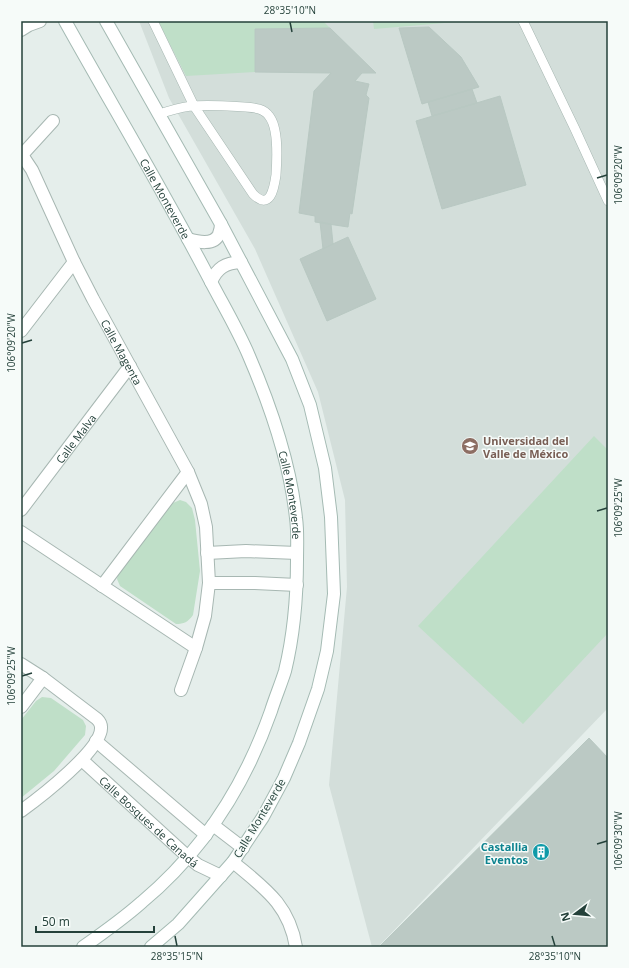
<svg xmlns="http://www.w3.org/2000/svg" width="629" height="968" viewBox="0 0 629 968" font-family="'Open Sans',sans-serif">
  <rect width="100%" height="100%" fill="#e5eeeb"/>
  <path fill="#d3deda" d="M139 21H608V708L378 947H372L329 785 347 587 345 500 318 392 255 249 169 98Z"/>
  <path fill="#bfdfc8" d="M158 21H323L330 28 256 29 255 72 186 76Z
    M373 21H468L374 29Z
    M594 436 608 450V633L523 724 418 626Z
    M180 500 186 502 192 508 195 520 200 571 193 615C188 622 184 624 176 624L120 586 117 579 119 569 169 506 173 503Z
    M42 697 51 698 83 720 86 726 85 735 54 771 21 798V720L36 701Z"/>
  <path fill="#bbc9c4" stroke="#b8c8c2" d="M429 27 461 57 479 87 422 104 399 28Z
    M330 28 376 73H362L355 81 369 84 366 95 369 98 352 214 350 213 348 227 315 222V216L299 213 314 91 331 73 255 72V29Z
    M472 89 477 103 432 116 428 102Z
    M500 96 526 185 442 209 416 121Z
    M320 222 331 224 333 244 323 249Z
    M348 237 376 299 327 321 300 259Z
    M589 738 608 758V947H379Z"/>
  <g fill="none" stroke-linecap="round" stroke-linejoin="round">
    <g stroke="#a7b7b2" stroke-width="10">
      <path id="service" d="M153 21 194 106 253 194C270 211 274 189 276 175 277 160 279 128 269 116 267 113 262 110 259 109 250 106 205 105 195 106 182 106 170 111 159 114
        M523 21 575 129 608 201"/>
    </g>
    <g stroke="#a7b7b2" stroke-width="14">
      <g id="minor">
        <path d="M21 30 29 25 40 21"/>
        <path id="s1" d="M22 155 32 170 74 262 93 299 188 472 201 504 206 527 209 583 205 616 196 648 181 690"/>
        <path d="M21 156 53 121"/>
        <path d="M188 239C198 242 214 246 219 234 220 231 221 227 221 224"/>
        <path d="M211 282C217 268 225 263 241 262"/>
        <path d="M21 331 74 262"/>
        <path id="s2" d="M21 510 130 366"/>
        <path d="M21 532 196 648"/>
        <path d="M207 553 246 551 297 553"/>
        <path d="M209 583H255L297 585"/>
        <path d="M102 586 188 472"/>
        <path d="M21 664 43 678 97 719C99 721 101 723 101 727 103 749 39 798 21 811"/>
        <path d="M21 707 43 678"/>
        <path d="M96 741 206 835"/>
        <path id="s3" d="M82 760 188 857 198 865 221 876"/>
        <path d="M213 825 243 848"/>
        <path d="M233 862C264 888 289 904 296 947"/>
      </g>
    </g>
    <g stroke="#a4bab3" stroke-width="14">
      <g id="secondary">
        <path id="s4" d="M65 21C113 107 164 192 210 280 223 305 238 330 249 356 271 407 290 462 296 518 298 532 297 546 297 560 297 598 294 634 285 671 281 684 275 698 271 711 245 785 203 851 142 902 124 918 103 933 83 947"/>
        <path d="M106 21 221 224 292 359 310 405 325 468 331 517 334 594 327 651 318 689 299 743 284 778 263 817 233 862 178 924 151 947"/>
      </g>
    </g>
    <use href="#service" stroke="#fff" stroke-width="9"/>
    <use href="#minor" stroke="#fff" stroke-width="12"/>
    <use href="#secondary" stroke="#fff" stroke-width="12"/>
  </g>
  <path fill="none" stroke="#24413a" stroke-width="1.5" d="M290 22 292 32M597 178 607 175M22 343 32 340M597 511 607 508M22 676 32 673M597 844 607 841M175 936 177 946M552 936 555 946"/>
  <defs>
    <g id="university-disc" transform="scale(0.9)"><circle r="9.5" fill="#8d6e63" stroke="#f6fbf9"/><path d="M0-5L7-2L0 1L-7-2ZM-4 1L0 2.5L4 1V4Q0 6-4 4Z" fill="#fff"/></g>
    <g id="building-disc" transform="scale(0.9)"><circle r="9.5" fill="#0f9aa8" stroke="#f6fbf9"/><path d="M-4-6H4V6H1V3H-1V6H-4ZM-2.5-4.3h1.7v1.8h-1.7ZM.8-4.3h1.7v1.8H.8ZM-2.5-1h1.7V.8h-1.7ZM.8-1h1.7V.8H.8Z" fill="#fff"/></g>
  </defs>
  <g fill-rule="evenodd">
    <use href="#university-disc" x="470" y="446"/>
    <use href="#building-disc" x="541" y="852"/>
  </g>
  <g text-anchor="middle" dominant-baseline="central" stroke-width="3" stroke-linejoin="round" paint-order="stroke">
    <g font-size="11" fill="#24413a" stroke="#f6fbf9">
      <text stroke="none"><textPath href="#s4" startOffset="204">Calle Monteverde</textPath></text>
      <text stroke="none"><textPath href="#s1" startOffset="221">Calle Magenta</textPath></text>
      <text stroke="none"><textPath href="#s2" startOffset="90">Calle Malva</textPath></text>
      <text stroke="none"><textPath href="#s4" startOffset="528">Calle Monteverde</textPath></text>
      <text transform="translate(259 818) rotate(-59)">Calle Monteverde</text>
      <text stroke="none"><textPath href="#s3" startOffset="91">Calle Bosques de Canadá</textPath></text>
    </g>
    <g font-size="11" font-weight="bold" fill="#785e54" stroke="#f6fbf9" text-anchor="start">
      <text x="483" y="440">Universidad del<tspan x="483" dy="13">Valle de México</tspan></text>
    </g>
    <g font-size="11" font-weight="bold" fill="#0d838f" stroke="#f6fbf9" text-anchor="end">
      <text x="528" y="846">Castallia<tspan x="528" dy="13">Eventos</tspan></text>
    </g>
  </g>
  <rect width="629" height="968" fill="none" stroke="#f6fbf9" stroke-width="44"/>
  <g transform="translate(575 914) rotate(254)" stroke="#f6fbf9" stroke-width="3" paint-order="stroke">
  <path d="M0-3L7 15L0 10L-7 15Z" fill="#24413a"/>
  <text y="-6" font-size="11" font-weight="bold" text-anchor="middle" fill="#24413a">N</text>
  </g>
  <path d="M36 926v6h118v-6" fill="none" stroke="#24413a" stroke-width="2"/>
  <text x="42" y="926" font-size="12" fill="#24413a" stroke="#f6fbf9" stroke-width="3" paint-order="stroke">50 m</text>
  <rect x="22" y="22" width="585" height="924" fill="none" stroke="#24413a" stroke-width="1.5"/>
  <g font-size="10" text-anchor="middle" fill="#24413a">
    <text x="290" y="14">28°35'10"N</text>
    <text transform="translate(618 175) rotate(-90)" y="4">106°09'20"W</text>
    <text transform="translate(11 343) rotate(-90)" y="4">106°09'20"W</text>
    <text transform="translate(618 508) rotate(-90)" y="4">106°09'25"W</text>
    <text transform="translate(11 676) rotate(-90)" y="4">106°09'25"W</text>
    <text transform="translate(618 841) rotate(-90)" y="4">106°09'30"W</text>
    <text x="177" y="960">28°35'15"N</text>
    <text x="555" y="960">28°35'10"N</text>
  </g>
</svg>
